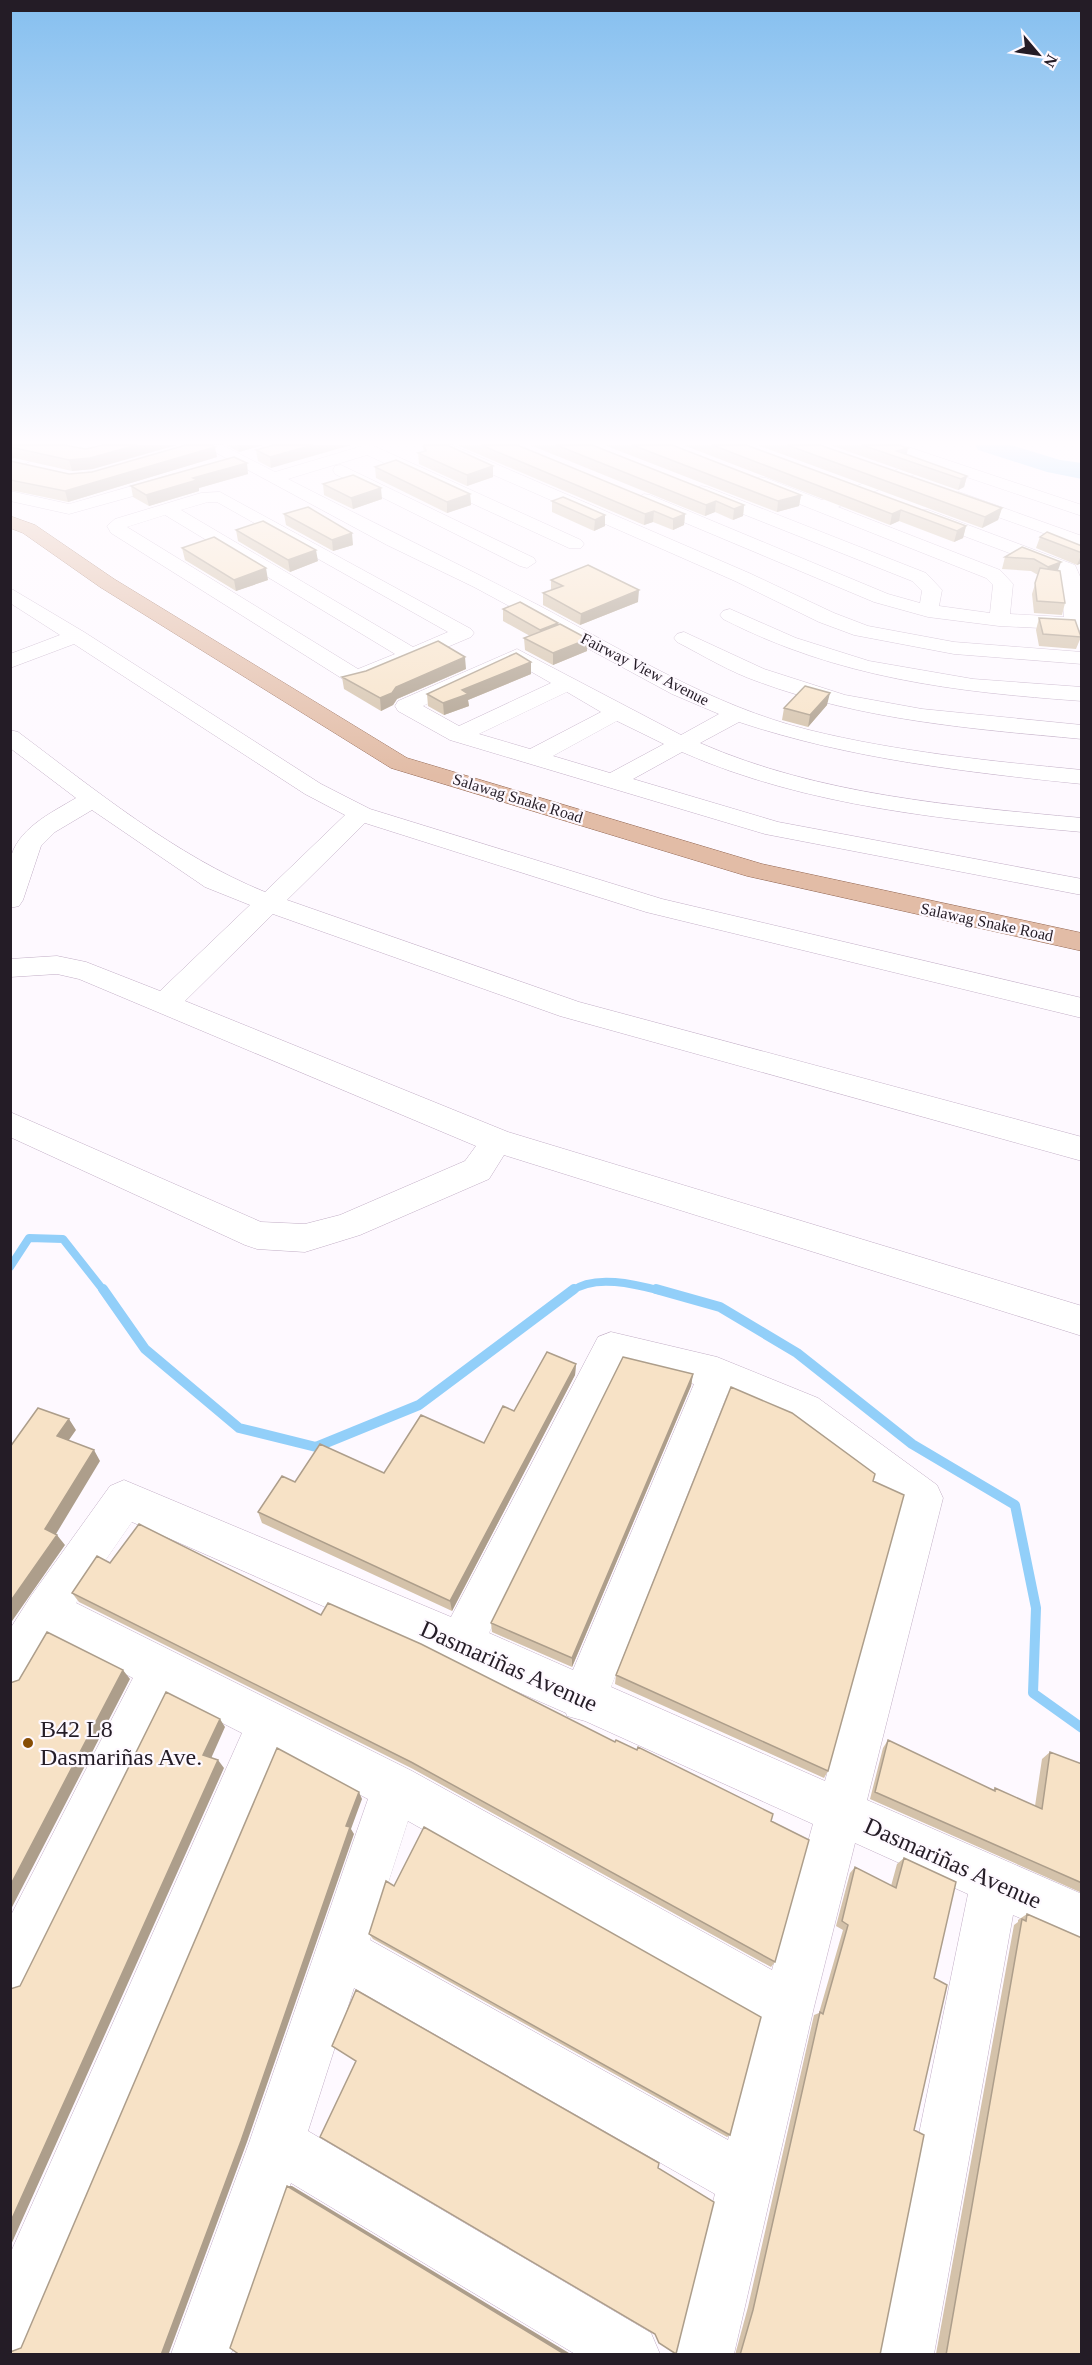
<svg xmlns="http://www.w3.org/2000/svg" width="1092" height="2365" viewBox="0 0 1092 2365" font-family="'Times New Roman',serif">
  <rect width="100%" height="100%" fill="#fef9ff"/>
  <g fill="none" stroke-linecap="round" stroke-linejoin="round">
    <path stroke="#92cff9" stroke-width="8" d="M10 1267 29 1238 63 1239 104 1291
      M572 1291C594 1274 635 1284 661 1291"/>
    <path stroke="#92cff9" stroke-width="10" d="M103 1289 145 1349 239 1428 316 1447 419 1405 574 1289
      M656 1289 720 1307 797 1353 912 1444 1015 1505 1036 1608 1033 1693 1082 1728"/>
    <path fill="#92cff9" fill-rule="evenodd" d="M975 445H1011L1060 460 1082 463V479L1047 472 978 450Z"/>
    <g stroke="#c2aec6" stroke-width="1">
      <path id="minor" d="M40 445H60L10 472V460Z
        M202 445H222L275 472 362 446H374L581 540 584 544 581 548H569L367 455 288 479C371 522 455 562 538 605 625 651 712 706 809 730 898 752 990 761 1082 770V784C966 772 850 759 739 722L700 743C819 795 953 806 1082 818V832C948 820 807 807 682 752L633 779 778 822 1082 879V895L765 834 450 740 398 711 395 706 398 701 517 649 681 735 719 714 672 694 474 587 387 545ZM516 663 551 683 459 726 423 706ZM567 692 601 712 530 749 479 734ZM617 721 664 744 610 773 553 756Z
        M431 445H452L749 573 834 613 868 626 954 642 1082 652V664L954 654 854 635 819 622 735 581 471 465Z
        M879 445H902L1082 505V516L934 466 838 507 1000 570 1013 584 1010 614 1064 617 1060 572 916 518 913 514 916 510H928L1075 565 1082 581V630L999 626 928 617 874 602 638 503 635 499 644 494 650 495 888 594 920 603 922 591 912 581 695 495 692 491 701 486 707 487 926 573 942 590 939 606 990 613 993 585 986 578 754 486 752 482 760 477 766 478 822 500 918 461 881 448Z
        M341 465 534 558 536 562 527 568 520 566 335 474 333 470 335 466Z
        M174 474 182 479 180 483 69 514 10 501V491L69 504Z
        M220 492 471 629 474 633 471 637 367 681H346L111 533 107 526 115 519 201 493ZM208 502H217L448 632 413 647 181 510ZM165 515 395 654 358 669 127 527Z
        M959 492 1082 536V547L953 501 950 497Z
        M10 588 84 632 321 784 370 809 662 899 1082 998V1018L646 912 365 823 287 900 579 1002 1082 1137V1161L560 1016 273 914 185 1001 508 1132 1082 1306V1336L504 1155 489 1179 360 1235 305 1252 257 1249 245 1245 10 1137V1112L261 1222 305 1224 340 1215 465 1161 476 1146 79 979 57 974 10 977V959L57 956 86 962 160 991 250 905 205 887 92 810 55 832 41 846 23 900 19 906 10 908C10 893 8 876 10 861 16 829 51 813 76 798L10 748V730L18 732C94 789 176 856 265 892L345 815 305 794 74 644 10 668V654L60 635 10 603Z
        M730 609 796 638 869 661 973 679 1082 687V701C954 692 838 678 723 619L720 615 723 611Z
        M684 632 764 669 845 695 922 709 1082 725V739C972 729 862 720 759 682 730 672 704 656 677 642L674 638 677 634Z
        M611 1332 717 1357 818 1398 937 1485 943 1498 867 1800 1082 1894V1945L1013 1915 934 2354H874L968 1894 855 1843 814 2007 734 2354H674L715 2194 354 1988 308 2131 651 2333 660 2354H575L291 2183 231 2354H171L249 2143 368 1799 280 1753 31 2344 10 2352V2254L242 1733 171 1697 28 1989 10 1996V1917L133 1678 54 1638 26 1687 10 1693V1629L31 1596 110 1486 124 1480 451 1617 598 1337ZM621 1366 694 1384 573 1670 489 1633ZM727 1395 790 1422 901 1505 825 1781 611 1687ZM132 1522 566 1713 567 1716 585 1721 813 1824 772 1970 412 1771 76 1603ZM408 1821 759 2019 728 2140 370 1940Z"/>
    </g>
    <g stroke="#936753" stroke-width="1">
      <path id="major" d="M10 516 35 525 114 579 407 758 762 864 1082 933V951L747 876 391 768 100 587 23 533 10 528Z"/>
    </g>
    <use href="#minor" fill="#fff" fill-rule="evenodd"/>
    <use href="#major" fill="#e2bca6" fill-rule="evenodd"/>
  </g>
  <path fill="#d4c2aa" d="M10 445H64L93 469 72 471 14 458 10 459Z
    M226 445H263L239 452Z
    M274 445 271 468 258 461 256 450Z
    M422 445H447L493 477 467 486 419 464 418 453 424 451Z
    M457 445H517L685 514 684 525 673 530 653 522 644 525Z
    M530 445H592L744 505 743 516 733 520 715 512 705 516Z
    M604 445H672L801 495 799 506 777 512Z
    M683 445H746L966 526 963 538 954 542 899 521 890 525Z
    M757 445H820L1002 508 998 520 982 528Z
    M830 445H898L907 455 967 476 964 487 958 490Z
    M217 457 68 502 10 490V461L69 474Z
    M375 467 470 494 471 505 447 513 376 478Z
    M248 474 199 488V491L149 506 133 497 131 486Z
    M323 484 382 499 353 509 324 495Z
    M552 501 605 515V526L594 531 552 512Z
    M284 514 353 545 333 551 286 525Z
    M236 530 318 561 290 572 238 541Z
    M1040 537 1082 546V563L1077 565 1036 548Z
    M1022 547 1058 571 1065 603 1062 615 1034 613 1032 594 1038 575 1031 571 1002 569 1005 557Z
    M182 548 268 580 236 591 185 560Z
    M551 580 638 602 580 625 543 605V593L551 590Z
    M503 609 558 625 587 651 553 665 525 650 524 638 530 636 503 621Z
    M1039 618 1081 637 1076 649 1039 646 1036 630Z
    M531 662V674L468 700 469 706 444 715 428 706 427 694Z
    M466 669 397 699 393 705 381 711 344 689 342 677Z
    M827 705 808 727 782 720 784 708Z
    M576 1364 575 1375 452 1611 262 1523 258 1512 295 1482 384 1473 484 1443 514 1411Z
    M693 1374 691 1386 572 1667 492 1632 491 1623Z
    M873 1481 828 1771 824 1778 615 1684 616 1675Z
    M110 1563 321 1615 771 1821 775 1962 771 1967 413 1769 79 1602 72 1593Z
    M888 1740 993 1790 995 1788 1035 1806 1042 1759 1050 1752 1082 1764V1893L870 1799 883 1748Z
    M904 1858 934 1978 914 2130 880 2355H735L748 2307 814 2015 819 2013 843 1930 836 1926 850 1873 855 1867 891 1886 897 1864Z
    M1027 1914 1082 2355H935L936 2354 1014 1925 1018 1922V1920Z
    M369 1934 730 2135 727 2137 373 1939Z"/>
  <path fill="#ad9e8b" d="M137 445H177L93 469 72 471 69 460Z
    M238 445H263L239 452Z
    M313 445H351L271 468 270 457Z
    M10 447H11L14 458 10 459Z
    M215 447 217 457 68 502 65 491Z
    M908 448 906 459 897 451Z
    M247 463 248 474 199 488V491L149 506 146 495 193 478Z
    M493 466V477L467 486V475Z
    M967 476 964 487 958 490 961 479Z
    M381 488 382 499 353 509 351 498Z
    M470 494 471 505 447 513V502Z
    M801 495 799 506 777 512 778 501Z
    M716 501 715 512 705 516 706 505Z
    M744 505 743 516 733 520 734 509Z
    M1002 508 998 520 982 528 985 517Z
    M901 510 899 521 890 525 892 514Z
    M654 511 653 522 644 525 645 514Z
    M685 514 684 525 673 530V519Z
    M605 515V526L594 531 595 520Z
    M966 526 963 538 954 542 957 531Z
    M352 533 353 545 333 551 332 540Z
    M316 550 318 561 290 572 288 560Z
    M1082 553V563L1077 565Z
    M1061 562 1057 573 1045 578 1048 567Z
    M266 568 268 580 236 591 234 580Z
    M639 590 638 602 580 625 581 614Z
    M558 623V635L540 642V630Z
    M588 639 587 651 553 665V653Z
    M465 657 466 669 397 699 393 705 381 711 380 698 396 687Z
    M531 662V674L468 700 469 706 444 715 443 703 462 690Z
    M830 693 827 705 808 727 810 715Z
    M576 1364 575 1375 452 1611 450 1601Z
    M693 1374 691 1386 572 1667V1658Z
    M69 1419 76 1430 64 1447 57 1436Z
    M94 1450 100 1461 53 1539 45 1529Z
    M57 1535 65 1545 10 1624V1602Z
    M123 1670 130 1679 10 1911V1886Z
    M220 1719 225 1727 209 1763 203 1755Z
    M218 1760 224 1768 10 2247V2223Z
    M359 1792 362 1799 351 1829 354 1834 247 2142 169 2353 171 2355H161L346 1826Z
    M287 2186H292L569 2353 570 2355H566Z"/>
  <path fill="#f7e2c6" stroke="#ad9e8b" stroke-width="1.5" d="M10 445H64L86 449 103 445H137L90 458 69 460 10 447Z
    M186 445H211L215 447 65 491 10 480V461L69 474 92 472Z
    M274 445H313L270 457 256 450Z
    M424 445H447L493 466 467 475 418 453 426 451Z
    M481 445H517L685 514 673 519 654 511 645 514Z
    M556 445H592L744 505 734 509 716 501 706 505Z
    M632 445H672L801 495 778 501Z
    M712 445H746L966 526 957 531 901 510 892 514Z
    M787 445H820L1002 508 985 517Z
    M862 445H898L908 448 897 451 967 476 961 479Z
    M234 457 247 463 193 478 197 480 146 495 131 486Z
    M396 460 470 494 447 502 375 467Z
    M353 475 381 488 351 498 323 484Z
    M563 497 605 515 595 520 552 501Z
    M308 507 352 533 332 540 284 514Z
    M263 521 316 550 288 560 236 530Z
    M1047 532 1082 546V553L1040 537Z
    M214 537 266 568 234 580 182 548Z
    M1022 547 1061 562 1048 567 1034 559 1005 557Z
    M588 565 639 590 581 614 543 593 563 586 551 580Z
    M1040 568 1060 571 1065 603 1037 601 1035 583Z
    M520 602 558 623 540 630 503 609Z
    M1039 618 1075 620 1081 637 1043 634Z
    M560 624 588 639 553 653 524 638Z
    M438 641 465 657 396 687 392 693 380 698 342 677 366 671Z
    M516 653 531 662 462 690 468 694 443 703 427 694Z
    M805 686 830 693 810 715 784 708Z
    M547 1352 576 1364 450 1601 258 1512 282 1476 295 1482 320 1444 384 1473 421 1415 484 1443 503 1406 514 1411Z
    M623 1357 693 1374 572 1658 491 1623Z
    M731 1387 792 1413 875 1474 873 1481 904 1495 828 1771 616 1675Z
    M38 1408 69 1419 57 1436 94 1450 45 1529 57 1535 10 1602V1447Z
    M139 1524 321 1615 328 1603 421 1644 615 1742 616 1740 637 1750 638 1747 773 1814 771 1821 809 1840 775 1962 411 1762 72 1593 97 1556 110 1563Z
    M47 1632 123 1670 10 1886V1683L19 1680Z
    M166 1692 220 1719 203 1755 218 1760 10 2223V1989L20 1986Z
    M888 1740 995 1791V1788L1042 1809 1050 1752 1082 1764V1883L875 1792Z
    M277 1748 359 1792 346 1826 350 1827 241 2141 161 2355H10V2352L21 2348Z
    M424 1827 761 2017 730 2135 369 1934 386 1881 394 1886Z
    M904 1858 956 1882 934 1978 947 1985 914 2130 924 2135 880 2355H740L753 2310 820 2012 823 2014 848 1925 842 1921 855 1867 896 1888Z
    M1027 1914 1082 1938V2355H946L1022 1919 1026 1921Z
    M356 1990 659 2163 658 2168 714 2202 676 2354 659 2343 655 2334 320 2137 356 2061 332 2046Z
    M287 2186 566 2355H240L230 2348Z"/>
  <linearGradient id="sky" x2="0" y2="1"><stop stop-color="#85bfef"/><stop offset="0.57" stop-color="#fffcff"/><stop offset="1" stop-color="#fffcff" stop-opacity="0"/></linearGradient>
  <rect width="1092" height="776" fill="url(#sky)"/>
  <circle fill="#874d04" stroke="#fef9ff" stroke-width="2" cx="28" cy="1743" r="6"/>
  <g text-anchor="middle" dominant-baseline="central" stroke-width="4.5" stroke-linejoin="round" paint-order="stroke">
    <g font-size="16" fill="#241c26" stroke="#fef9ff">
      <text transform="translate(645 669) rotate(27)">Fairway View Avenue</text>
      <text transform="translate(518 798) rotate(17)">Salawag Snake Road</text>
      <text transform="translate(987 922) rotate(12)">Salawag Snake Road</text>
    </g>
    <g font-size="24" fill="#241c26" stroke="#fef9ff">
      <text transform="translate(509 1666) rotate(24)">Dasmariñas Avenue</text>
      <text transform="translate(953 1863) rotate(24)">Dasmariñas Avenue</text>
    </g>
    <g font-size="24" fill="#241c26" stroke="#fef9ff" text-anchor="start">
      <text x="40" y="1729">B42 L8<tspan x="40" dy="28">Dasmariñas Ave.</tspan></text>
    </g>
  </g>
  <rect width="1092" height="2365" fill="none" stroke="#241c26" stroke-width="24"/>
  <g transform="translate(1038 54) rotate(119)" stroke="#fef9ff" stroke-width="4.5" paint-order="stroke">
  <path d="M0-4.5L10 22L0 15L-10 22Z" fill="#241c26"/>
  <text y="-9" font-size="16" font-weight="bold" text-anchor="middle" fill="#241c26">N</text>
  </g>
</svg>
